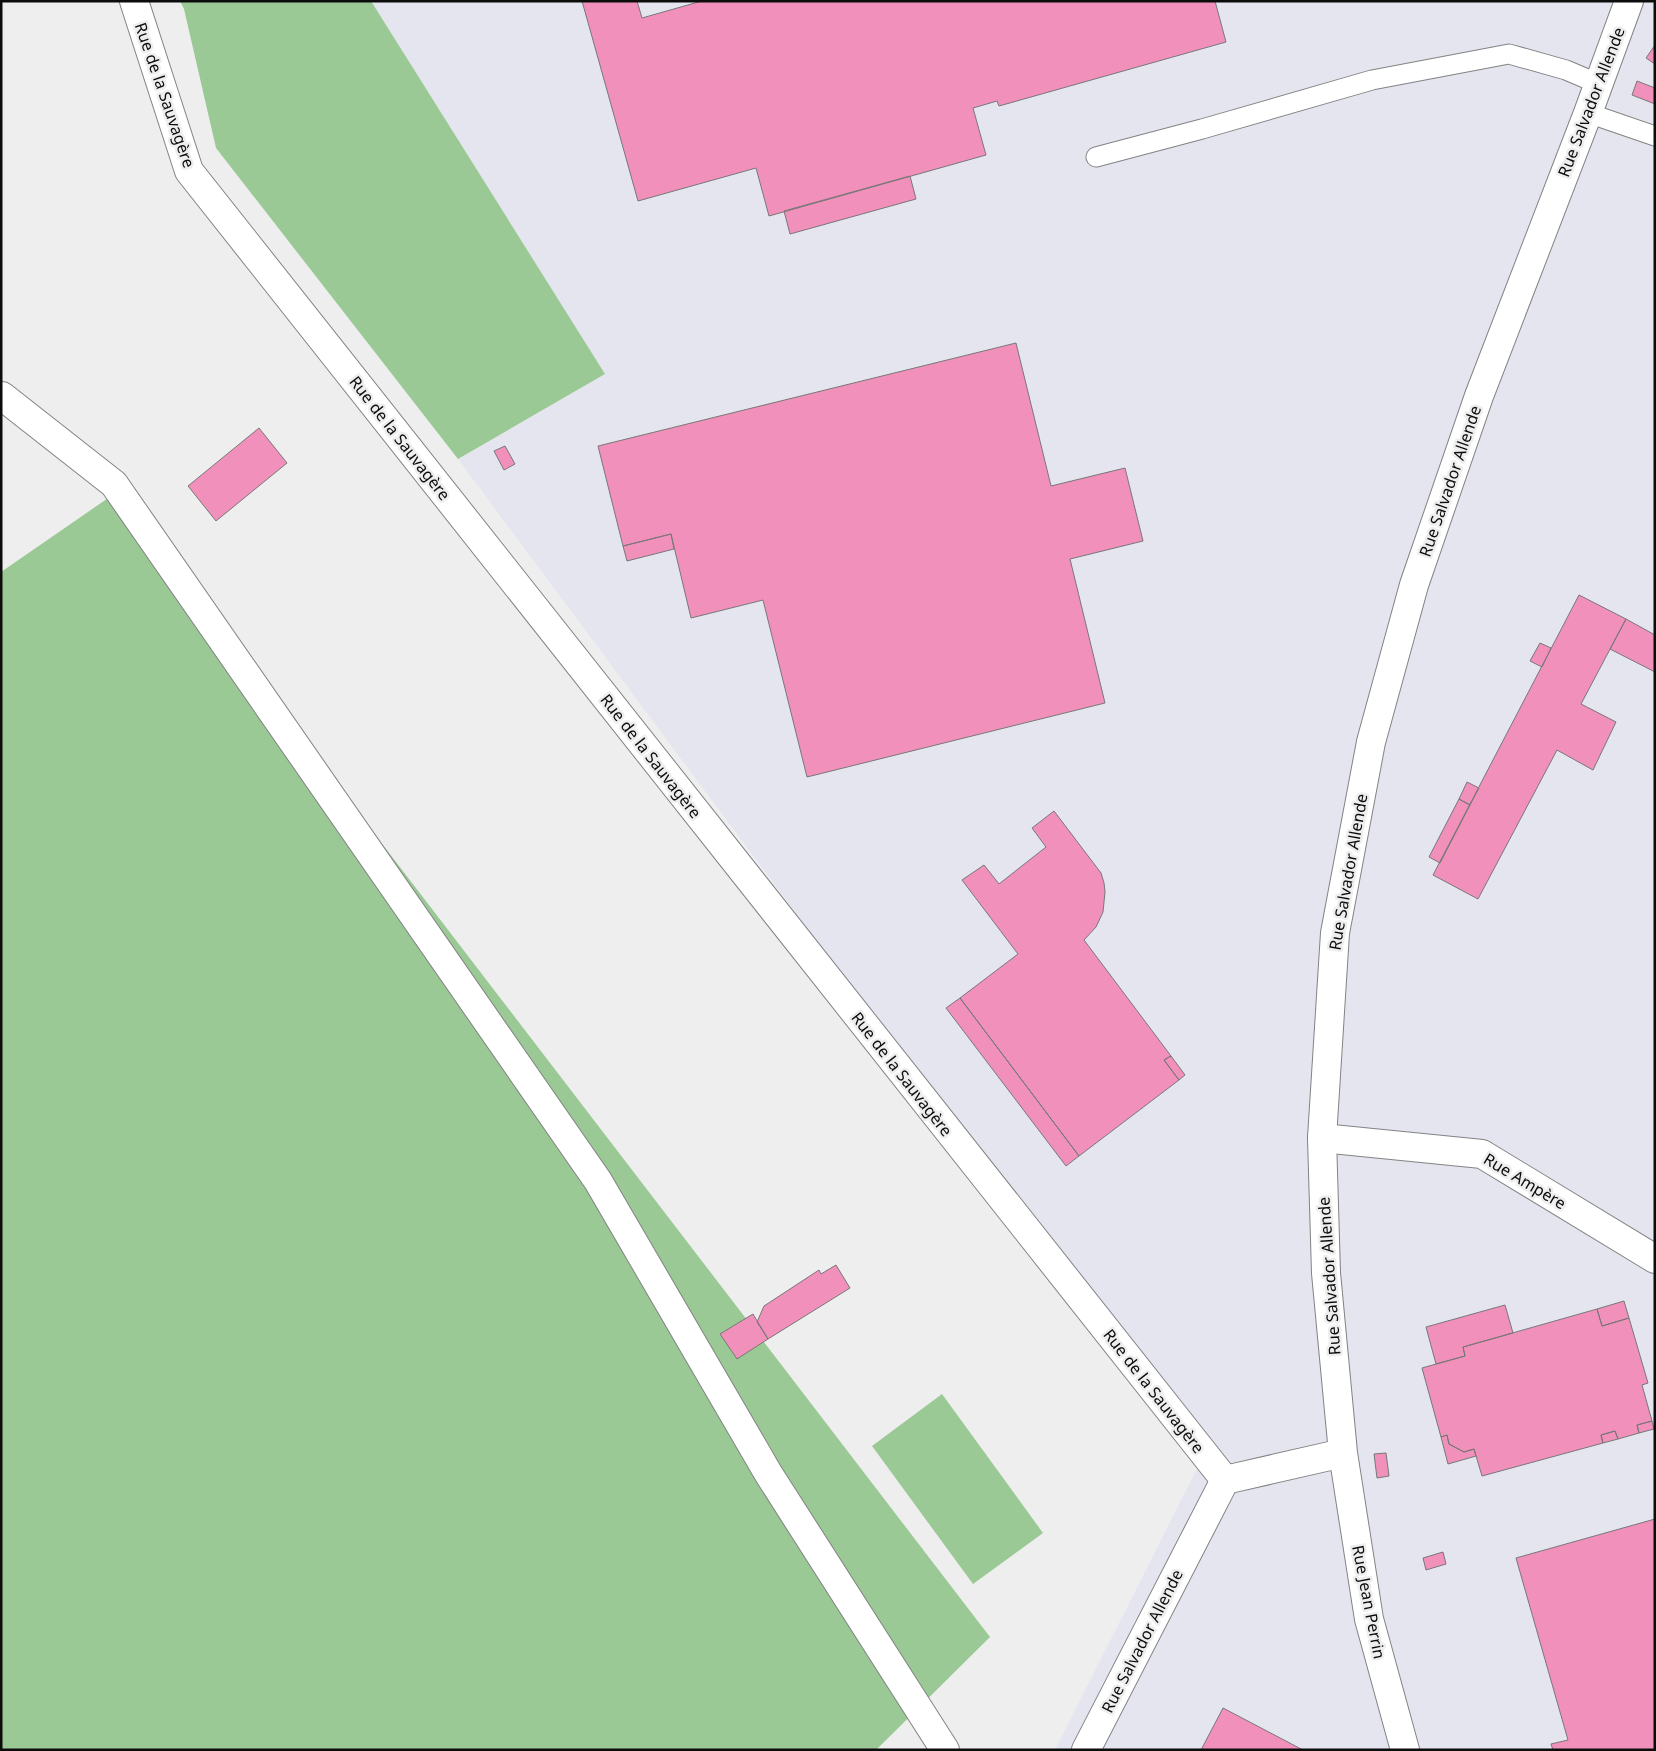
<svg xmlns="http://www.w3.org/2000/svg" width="1656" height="1751" viewBox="0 0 1656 1751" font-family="'Noto Sans',sans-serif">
  <rect width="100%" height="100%" fill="#eeeeef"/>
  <path fill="#e4e5ee" d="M371 1H1655V1750H1055L1202 1459 458 459 605 374Z"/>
  <path fill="#9bc995" d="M180 1H371L605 374 458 459 216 148 184 9Z
    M114 494 990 1637 876 1750H1V572Z
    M942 1394 1043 1533 973 1584 872 1446Z"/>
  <path fill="#f191bb" stroke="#787777" d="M582 1H637L642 18 702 1H1215L1226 42 999 106 997 101 973 108 986 155 769 216 756 168 638 201Z
    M1655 45V64L1646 58Z
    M1637 81 1655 88V104L1632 95Z
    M910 176 916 199 790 234 784 211Z
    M1016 343 1051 486 1125 468 1143 541 1070 559 1105 703 807 777 763 600 691 618 671 534 623 546 598 446Z
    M259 428 287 463 216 521 188 486Z
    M505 446 515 464 504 470 494 451Z
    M671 534 674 549 627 561 623 546Z
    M1579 595 1626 619 1581 704 1616 722 1593 770 1557 750 1478 899 1433 875Z
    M1626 619 1655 635V672L1610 649Z
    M1540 643 1551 648 1542 667 1530 661Z
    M1467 782 1479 788 1470 805 1459 799Z
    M1459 799 1470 805 1440 863 1429 857Z
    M1054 811 1101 873 1104 883 1105 892 1103 912 1096 927 1084 940 1171 1056 1164 1060 1179 1080 1079 1156 960 998 1018 954 962 880 984 865 999 884 1046 847 1032 828Z
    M960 998 1079 1156 1066 1166 946 1008Z
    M1171 1056 1185 1075 1179 1080 1164 1060Z
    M836 1265 850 1288 768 1339 757 1322 764 1306 819 1270 821 1274Z
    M1624 1301 1629 1318 1602 1326 1597 1309Z
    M1505 1305 1513 1333 1463 1347 1465 1356 1436 1364 1426 1327Z
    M1597 1309 1602 1326 1629 1318 1648 1383 1642 1385 1652 1421 1637 1425 1639 1433 1618 1439 1615 1431 1601 1435 1603 1443 1482 1476 1474 1449 1464 1452 1449 1444 1447 1435 1441 1437 1422 1368 1465 1356 1463 1347Z
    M753 1314 768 1339 737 1359 720 1334Z
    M1652 1421 1654 1429 1639 1433 1637 1425Z
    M1615 1431 1618 1439 1603 1443 1601 1435Z
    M1447 1435 1449 1444 1464 1452 1474 1449 1476 1456 1448 1464 1441 1437Z
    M1386 1453 1389 1476 1377 1478 1374 1454Z
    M1655 1519V1750H1553L1551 1744 1568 1740 1516 1558Z
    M1443 1552 1446 1564 1426 1570 1423 1558Z
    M1223 1708 1303 1750H1201Z"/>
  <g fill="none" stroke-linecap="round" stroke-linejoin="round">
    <g stroke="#828384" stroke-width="21">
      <path id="lane" d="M1588 113 1655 136
        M1096 157 1202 129 1372 80 1509 54 1566 70 1599 84"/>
    </g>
    <g stroke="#828384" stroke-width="30">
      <path id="street" d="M134 1 189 171 1225 1480
        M2 396 114 484 598 1181 768 1473 945 1750
        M1322 1138 1482 1154 1655 1259"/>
    </g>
    <g stroke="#828384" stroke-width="30">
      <path id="secondary" d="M1086 1750 1225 1480 1343 1453
        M1405 1750 1369 1619 1343 1453 1326 1273 1322 1138 1335 933 1371 742 1414 585 1479 396 1588 113 1629 1"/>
    </g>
    <use href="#lane" stroke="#fff" stroke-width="19"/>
    <use href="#street" stroke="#fff" stroke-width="28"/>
    <use href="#secondary" stroke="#fff" stroke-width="28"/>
  </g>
  <g text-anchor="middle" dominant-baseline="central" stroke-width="5" stroke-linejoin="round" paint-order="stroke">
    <g font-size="16" fill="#0c0c0c" stroke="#eeeeef">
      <text transform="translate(165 95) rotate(71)">Rue de la Sauvagère</text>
      <text transform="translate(1591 102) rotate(-69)">Rue Salvador Allende</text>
      <text transform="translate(400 438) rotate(52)">Rue de la Sauvagère</text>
      <text transform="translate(1450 481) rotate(-71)">Rue Salvador Allende</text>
      <text transform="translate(651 756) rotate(52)">Rue de la Sauvagère</text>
      <text transform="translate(1348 872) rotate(-80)">Rue Salvador Allende</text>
      <text transform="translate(902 1074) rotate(52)">Rue de la Sauvagère</text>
      <text transform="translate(1525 1181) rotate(31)">Rue Ampère</text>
      <text transform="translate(1329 1276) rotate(-94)">Rue Salvador Allende</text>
      <text transform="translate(1154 1391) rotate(52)">Rue de la Sauvagère</text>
      <text transform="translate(1369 1602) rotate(79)">Rue Jean Perrin</text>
      <text transform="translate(1142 1641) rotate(-63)">Rue Salvador Allende</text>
    </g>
  </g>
  <rect width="1656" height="1751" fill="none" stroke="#0c0c0c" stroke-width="5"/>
</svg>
